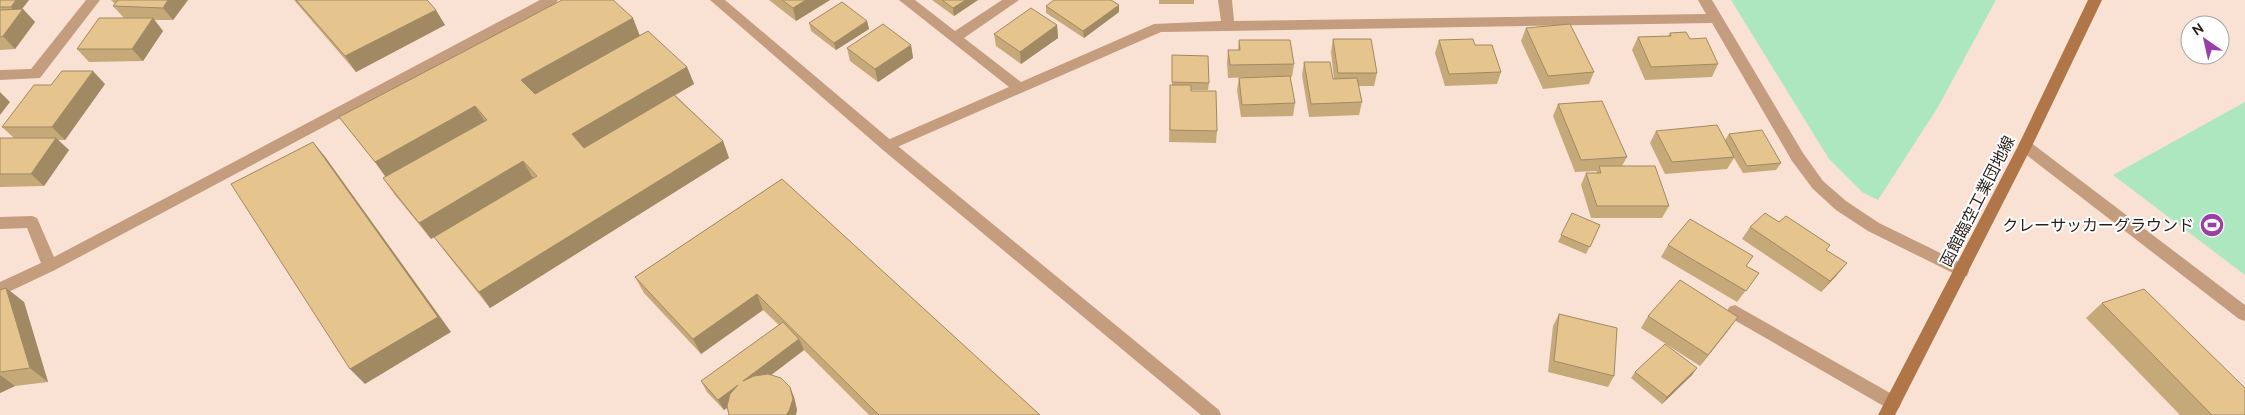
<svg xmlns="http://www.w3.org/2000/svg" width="2245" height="415" viewBox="0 0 2245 415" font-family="Ubuntu,'Noto Sans JP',sans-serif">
  <rect width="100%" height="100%" fill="#f9e1d4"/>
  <path fill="#ade7c0" d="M1731 0H1996L1938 107 1878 200 1862 192 1829 159Z
    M2245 102V275L2113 175Z"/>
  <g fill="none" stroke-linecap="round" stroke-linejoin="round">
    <path fill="#c49c7e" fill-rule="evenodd" d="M1735 305 1899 398 1901 403 1899 408 1893 410 1887 408 1729 317 1727 312 1729 307Z"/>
    <path fill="#c49c7e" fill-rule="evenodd" d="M86 0H100L40 78 0 80V70L31 69Z
      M540 0H558L556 3 55 270 0 296V282L41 263 27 228 0 229V217L32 216 37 218 54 257Z
      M899 0H915L955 31 1002 0H1019L964 38 1021 82 1154 24 1221 21 1218 0H1232L1234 21 1706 14 1698 0H1712L1803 153 1823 181 1846 201 1879 223 1967 266 1969 271 1967 276 1961 277 1868 231 1836 210 1813 189 1792 161 1712 23 1161 32 888 151 883 150 881 146 883 142 1009 87Z
      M2025 141 2030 142 2245 305V321L2239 319 2020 150 2018 146 2020 142Z"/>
    <path fill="#c49c7e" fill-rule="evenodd" d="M710 0H725L893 142 1219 410 1221 415H1201L883 150Z"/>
    <path fill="#b07647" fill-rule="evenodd" d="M2088 0H2102L2032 146 1895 415H1878L2018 146Z"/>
  </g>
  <path fill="#c6a979" d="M0 0H29L22 9 35 22 15 49 0 50Z
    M111 0H188L173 20H154L163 31 143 61 89 62 77 49 124 18 113 6 115 4Z
    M294 0H427L445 25 356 72Z
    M769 0H830L796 21Z
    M932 0H978L954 16Z
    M1159 0H1194V4H1159Z
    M1046 6 1119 12 1084 38 1046 13Z
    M867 21 869 29 836 50 811 31 809 23Z
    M1057 25 1058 38 1021 64 996 46 994 34Z
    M1526 28 1594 72 1589 84 1543 89 1521 41Z
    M1670 33 1690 39 1718 64 1712 77 1645 80 1632 50 1638 37 1668 36Z
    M640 35 687 67 694 84 675 95 723 141 729 158 490 308 446 253 434 237 431 239 395 195 383 178 386 176 339 117Z
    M1333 39 1377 73 1374 86H1358L1362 102 1359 115 1309 117 1302 75 1304 62 1333 79H1334L1331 52Z
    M1239 40 1294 64 1292 77H1290L1295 103 1293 116 1241 117 1237 90 1239 78 1252 77 1228 78 1227 63 1228 50H1238Z
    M1439 40 1475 45 1501 72 1497 84 1445 86 1435 53Z
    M911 45 913 58 878 82 850 61 847 48Z
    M1172 55 1209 83 1208 90H1191L1217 131 1216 143 1169 142 1170 97V85H1172Z
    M105 84 65 140H58L69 150 44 186 0 187V138H14L2 127Z
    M1558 104 1627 157 1622 166 1669 206 1662 218H1591L1581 185 1586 173H1596L1597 171 1575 172 1553 116Z
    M1656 131 1725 140 1729 134 1781 163 1776 170 1743 173 1734 158 1727 169 1665 174 1650 143Z
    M782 179 1040 415H869L804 350 771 375 794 397 797 410 727 408 724 410 707 392 701 381 779 325 763 310 701 354 644 293 635 277Z
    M1572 213 1600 225 1586 254 1558 242Z
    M1750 227 1827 250 1837 275 1821 292 1742 239Z
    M1668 245 1753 256 1746 266 1759 273 1737 302 1661 257Z
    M6 288 24 302 48 382 15 386 0 393V290Z
    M2102 303 2245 415H2180L2086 318Z
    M1559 314 1614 376 1608 387 1548 372 1553 326Z
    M1648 316 1730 328 1700 366 1641 328Z
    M1635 372 1692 375 1662 404 1631 378Z"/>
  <path fill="#a18963" d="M16 0H29L17 15 11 7Z
    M168 0H188L173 20 163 8Z
    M806 0H830L796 21 793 8Z
    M966 0H978L954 16 953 8Z
    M1119 5V12L1084 38 1083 31Z
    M23 9 35 22 15 49 3 36Z
    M436 10 445 25 356 72 345 56Z
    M153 18 163 31 143 61 132 49Z
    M633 18 640 36 531 97 521 80Z
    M867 21 869 29 836 50 834 43Z
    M1057 25 1058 38 1021 64 1020 52Z
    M911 45 913 58 878 82 875 69Z
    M687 67 694 84 581 151 572 134Z
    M93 71 105 84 65 140 52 127Z
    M0 92 10 102 0 115Z
    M475 106 486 123 387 179 375 162Z
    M56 138 69 150 44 186 31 174Z
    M723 141 729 158 490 308 479 292Z
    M313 142 326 158 451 332 365 384 350 369Z
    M523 161 533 178 431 239 419 223Z
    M1847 263 1837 275 1821 292 1830 281Z
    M6 288 24 302 48 382 30 368Z
    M757 294 763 310 701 354 693 339Z
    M1738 317 1730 328 1700 366 1708 355Z
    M799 339 804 350 749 392 743 381Z
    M1697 368 1692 375 1662 404 1667 397Z
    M0 375 15 386 0 393Z
    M738 385 744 396 724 410 718 400Z
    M790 387 794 397 797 410 796 415H786Z"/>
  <path fill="#e6c48d" stroke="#a18963" d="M0 0H16L11 7H0Z
    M118 0H168L163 8 113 6Z
    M296 0H427L436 10 345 56Z
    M562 0H613L633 18 521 80 535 94 648 31 687 67 572 134 584 148 674 95 723 141 479 292 434 237 537 176 523 161 419 223 383 178 487 120 475 106 375 162 339 117Z
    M782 0H806L793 8Z
    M942 0H966L953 8Z
    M1054 0H1111L1119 5 1083 31 1046 6Z
    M842 2 867 21 834 43 809 23Z
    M1031 8 1057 25 1020 52 994 34Z
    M23 9 3 36 0 37V10Z
    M99 18H153L132 49H77Z
    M883 24 911 45 875 69 847 48Z
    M1570 24 1594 72 1548 76 1526 28Z
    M1686 32 1690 39 1706 38 1718 64 1651 67 1638 37 1671 36 1670 33Z
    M1333 39H1371L1377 73H1338Z
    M1473 39 1475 45H1492L1501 72 1449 74 1439 40Z
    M1239 40H1290L1294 64 1230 65 1228 50H1240Z
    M1172 55 1208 56 1209 83 1172 82Z
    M1304 62H1330L1333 79 1357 78 1362 102 1311 104Z
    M62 71H93L52 127H2L34 85H51Z
    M1290 76 1295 103 1242 105 1239 78Z
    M1170 85H1191V91H1216L1217 131 1170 130Z
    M1602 101 1627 157 1581 160 1558 104Z
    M1717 125 1734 157 1672 162 1656 131Z
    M1762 130 1781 163 1747 166 1729 134Z
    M0 138H56L31 174H0Z
    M313 142 438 317 350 369 231 184Z
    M1599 166H1655L1669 206H1597L1586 173H1601Z
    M782 179 1040 415H879L757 294 693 339 635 277Z
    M1572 213 1600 225 1590 247 1561 235Z
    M1765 213 1779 222 1786 216 1830 245 1826 250 1847 263 1830 281 1750 227Z
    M1690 219 1753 256 1746 266 1759 273 1746 291 1668 245Z
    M1680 280 1738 317 1708 355 1648 316Z
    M6 288 30 368 0 372V290Z
    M2144 289 2245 388V415H2212L2102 303Z
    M1559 314 1617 328 1614 376 1554 361Z
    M783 322 799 339 743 381 754 376 768 374 781 378 790 387 793 399 789 411 786 415H729L727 406 730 394 738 385 718 400 701 381Z
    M1665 344 1697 368 1667 397 1635 372Z"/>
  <defs>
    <g id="stadium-disc" transform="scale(1.25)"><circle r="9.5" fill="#9b3ea8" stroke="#fff"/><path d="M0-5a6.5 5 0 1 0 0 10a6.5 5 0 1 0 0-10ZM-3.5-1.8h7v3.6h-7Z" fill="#fff"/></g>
  </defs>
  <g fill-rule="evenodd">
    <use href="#stadium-disc" x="2212" y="225"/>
  </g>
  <g text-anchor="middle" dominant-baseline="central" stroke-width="4" stroke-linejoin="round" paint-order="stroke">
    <g font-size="16" fill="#271e19" stroke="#fff">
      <text transform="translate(1977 201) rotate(-63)">函館臨空工業団地線</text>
    </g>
    <g font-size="16" fill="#271e19" stroke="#fff" text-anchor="end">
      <text x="2194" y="225">クレーサッカーグラウンド</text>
    </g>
  </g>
  <g transform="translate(2205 40) rotate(326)"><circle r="24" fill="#ffffff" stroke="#a9a5a3"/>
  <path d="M0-4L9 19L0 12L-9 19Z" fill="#9b3ea8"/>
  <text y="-8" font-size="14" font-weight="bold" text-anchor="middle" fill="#271e19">N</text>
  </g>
</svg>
